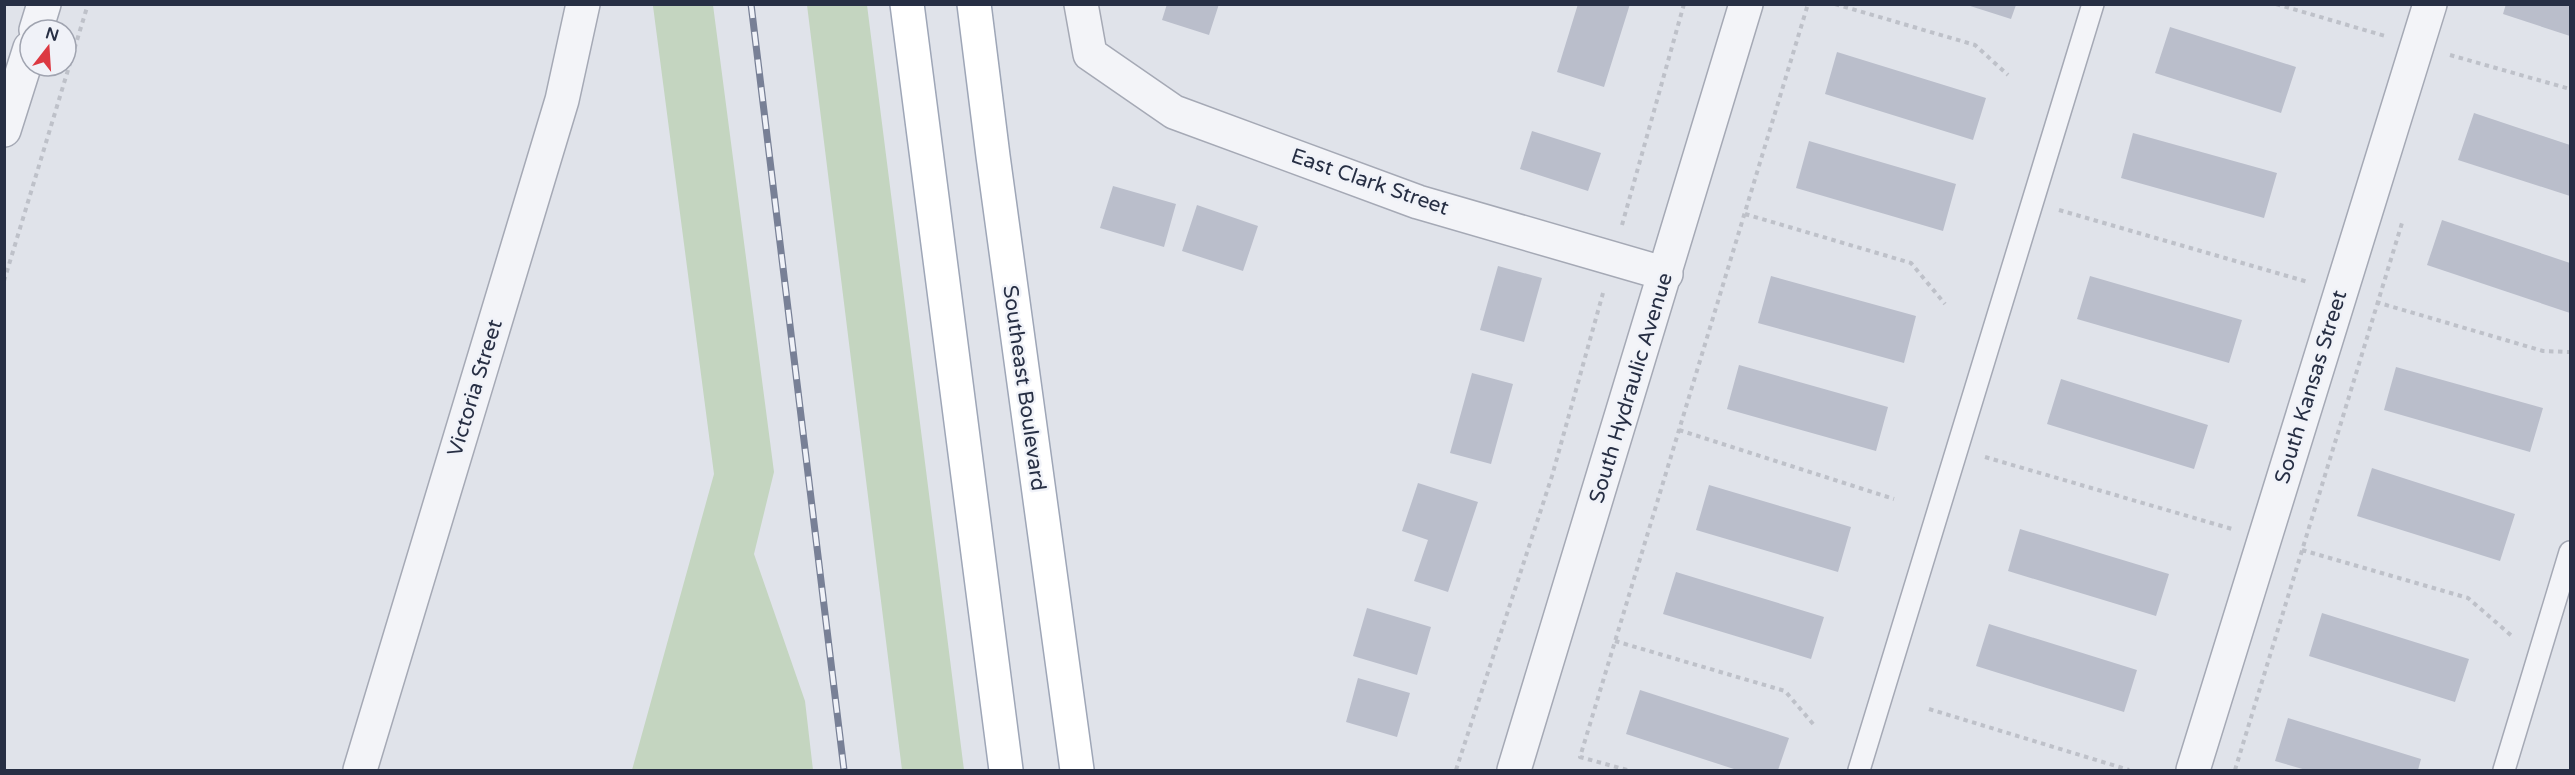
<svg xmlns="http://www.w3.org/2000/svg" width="2575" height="775" font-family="'Varela Round',sans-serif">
  <rect width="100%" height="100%" fill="#e0e3ea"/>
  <path fill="#c4d5c0" d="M647,5H713L774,472L754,554L805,701L813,770H632L714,474L653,6Z
    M807,5H867L964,770H902Z"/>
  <path fill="#babecb" d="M1167,4H1219L1209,35L1162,20Z
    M1578,4H1630L1604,87L1557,72Z
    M2506,4H2570V36L2503,14Z
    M1967,5H2016L2011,19Z
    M2170,27L2296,67L2281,113L2155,73Z
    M1837,52L1986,98L1973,140L1825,94Z
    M2474,113L2570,145V196L2458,160Z
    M1532,131L1601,153L1588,191L1520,169Z
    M2133,133L2277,173L2264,218L2121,178Z
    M1809,141L1956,184L1943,231L1796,188Z
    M1113,186L1176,204L1164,247L1100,228Z
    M1197,205L1258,226L1243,271L1182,251Z
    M2442,220L2570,263V313L2427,265Z
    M1498,266L1542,278L1524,342L1480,330Z
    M1771,276L1916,316L1904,363L1758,323Z
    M2090,276L2242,320L2229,363L2077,319Z
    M1739,365L1888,407L1876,451L1727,409Z
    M2396,367L2543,408L2530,452L2384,410Z
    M1472,373L1513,384L1491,464L1450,453Z
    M2061,379L2208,425L2194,469L2047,424Z
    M2372,468L2515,514L2500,561L2357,516Z
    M1418,483L1478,502L1448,592L1414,581L1428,540L1402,531Z
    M1709,485L1851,527L1838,572L1696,530Z
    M2020,529L2169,574L2156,616L2008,571Z
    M1676,572L1824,617L1811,659L1663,614Z
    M1367,608L1431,627L1417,675L1353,656Z
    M2322,613L2469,659L2455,702L2309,656Z
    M1989,624L2137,670L2124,712L1976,666Z
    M1358,678L1410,693L1397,737L1346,722Z
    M1640,690L1789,738L1778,770H1737L1626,734Z
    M2288,718L2421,759L2418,770H2306L2275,761Z"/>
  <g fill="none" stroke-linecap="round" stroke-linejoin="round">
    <defs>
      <path id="service" d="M1859,770L2093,4
        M2504,770L2570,552"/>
      <path id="minor" d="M1081,4L1090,54L1174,112L1418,202L1666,274
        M36,30L44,4
        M4,130L30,48
        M360,770L562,100L583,4
        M2193,770L2430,4"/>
      <path id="tertiary" d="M1514,770L1746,4"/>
      <path id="primary" d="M907,4L1006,770
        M974,4L993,156L1077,770"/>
    </defs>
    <use href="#service" stroke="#a5a9b5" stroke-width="24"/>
    <use href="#minor" stroke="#a5a9b5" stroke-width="36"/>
    <use href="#tertiary" stroke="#a5a9b5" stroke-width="36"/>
    <use href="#primary" stroke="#9ea6b7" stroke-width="36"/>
    <path stroke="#bec1c9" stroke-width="4" stroke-dasharray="4.5 4.5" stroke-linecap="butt" d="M1835,4L1975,45L2008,75
      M2276,4L2385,36
      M2450,55L2570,89
      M2059,210L2308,282
      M1745,214L1911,263L1945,304
      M1622,225L1684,4
      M4,281L88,4
      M2376,302L2543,351L2570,352
      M1679,430L1894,499
      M1985,457L2232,529
      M2302,550L2468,598L2513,637
      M1615,641L1785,691L1814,725
      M1929,709L2129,770
      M1456,770L1552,476L1603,293
      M1627,770L1580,757L1808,4
      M2235,770L2402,223"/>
    <use href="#service" stroke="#f3f4f8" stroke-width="21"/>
    <use href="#minor" stroke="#f3f4f8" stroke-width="33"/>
    <use href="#tertiary" stroke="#f3f4f8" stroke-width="33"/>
    <use href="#primary" stroke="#fff" stroke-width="33"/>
    <defs>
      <path id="rail" d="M751,4L844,770"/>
    </defs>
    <use href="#rail" stroke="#788096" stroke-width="7"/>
    <use href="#rail" stroke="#f0f2f8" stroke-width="4.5" stroke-dasharray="14" stroke-linecap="butt"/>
  </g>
  <g text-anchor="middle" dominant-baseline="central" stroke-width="5" stroke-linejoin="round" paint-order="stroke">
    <g font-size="21" fill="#272f44" stroke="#f0f2f8">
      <text transform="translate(1370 182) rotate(19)">East Clark Street</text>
      <text transform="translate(2311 387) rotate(-73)">South Kansas Street</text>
      <text transform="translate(475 388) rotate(-73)">Victoria Street</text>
      <text transform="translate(1024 388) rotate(82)">Southeast Boulevard</text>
      <text transform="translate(1631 388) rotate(-73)">South Hydraulic Avenue</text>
    </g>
  </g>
  <rect width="2575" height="775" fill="none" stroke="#272f44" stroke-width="12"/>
  <g transform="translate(48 48) rotate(17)"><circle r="28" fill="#f0f2f8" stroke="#a0a4b0" stroke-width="1.5"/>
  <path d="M0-4.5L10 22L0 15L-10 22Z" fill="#dc3942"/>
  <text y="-9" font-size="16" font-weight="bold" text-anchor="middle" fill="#272f44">N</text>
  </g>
</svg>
